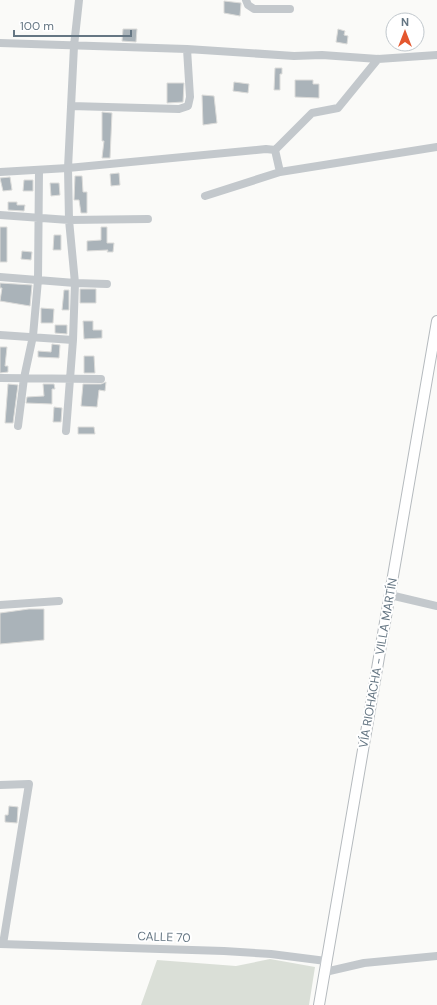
<svg xmlns="http://www.w3.org/2000/svg" width="437" height="1005" font-family="'DM Sans',sans-serif">
  <rect width="100%" height="100%" fill="#fafaf8"/>
  <path fill="#dadfd7" d="M270,959L315,967L309,1005H141L157,960L236,966Z"/>
  <path fill="#aab3b9" stroke="#dcdcda" d="M224,1L241,3L240,16L224,13Z
    M123,29H137L136,42L122,41Z
    M338,29L345,31L344,35L348,36L347,44L336,42Z
    M275,68H282V74H280V90H274Z
    M295,80H313V84H319V98L295,97Z
    M234,82L249,84L248,93L233,91Z
    M167,83H184L183,102L167,103Z
    M202,95L214,96L217,123L203,125Z
    M102,112L112,113L110,158H102L104,141H102Z
    M119,173L120,185L111,186L110,174Z
    M75,176H82L83,192H87V213H81L79,200H74Z
    M10,177L12,190L3,191L0,178Z
    M24,180H33V191H23Z
    M50,183H59L60,195L51,196Z
    M8,202H17V205H25L24,211L8,210Z
    M0,227H7V262H0Z
    M101,227H107V243H114L113,252H107L108,250L87,251V241L101,240Z
    M54,235H61V250H53Z
    M22,251L32,252L31,260L21,259Z
    M0,283L32,285L30,306L0,301L2,288H0Z
    M80,289H96V303H80Z
    M64,290H69V310H62Z
    M41,308L54,309L53,323H41Z
    M83,321H93V330H102V338L84,339Z
    M55,325H67V334L55,333Z
    M52,344L60,345L59,358L38,357V351L51,352Z
    M0,347H7L5,366H8V372L0,373Z
    M84,356H94L95,373H84Z
    M106,382L105,391L99,390L97,407L81,406L83,384H101Z
    M8,384L18,385L13,423H5Z
    M43,384H54L55,389H52V404L26,403L27,397L44,396Z
    M54,407L62,408L61,422H53Z
    M78,427H94L95,434H78Z
    M29,609H44V640L0,644V613Z
    M9,806L18,807L17,823L5,822V815H8Z"/>
  <g fill="none" stroke-linecap="round" stroke-linejoin="round">
    <defs>
      <path id="major" d="M319,1005L437,321"/>
    </defs>
    <use href="#major" stroke="#b5babe" stroke-width="12"/>
    <path stroke="#c3c8cc" stroke-width="8" d="M246,0L248,5L254,9H290
      M0,43L187,49L294,56L322,55L378,59L437,55
      M71,106L179,109L188,106L190,97L187,49
      M275,150L312,113L338,108L378,59
      M275,150L280,172
      M0,172L68,168L266,149L275,150
      M205,196L280,172L437,147
      M0,215L69,220L148,219
      M0,277L75,283L107,284
      M0,335L73,340
      M0,378L101,379
      M18,426L24,378L33,336L38,280L39,170
      M66,431L73,340L75,283L69,220L68,168L74,46L79,0
      M390,595L437,606
      M0,605L59,601
      M0,785L29,784L3,944
      M0,944L224,951L271,954L326,961
      M325,972L364,963L437,956"/>
    <use href="#major" stroke="#fff" stroke-width="10"/>
  </g>
  <g text-anchor="middle" dominant-baseline="central" stroke-width="4" stroke-linejoin="round" paint-order="stroke">
    <g font-size="12" fill="#657683" stroke="#fff">
      <text transform="translate(378 663) rotate(-80)">VÍA RIOHACHA - VILLA MARTÍN</text>
      <text transform="translate(164 937) rotate(2)">CALLE 70</text>
    </g>
  </g>
  <g transform="translate(405 32)"><circle r="19" fill="#ffffff" stroke="#c1c8cd"/>
  <path d="M0-3L7 15L0 10L-7 15Z" fill="#e4572e"/>
  <text y="-6" font-size="11" font-weight="bold" text-anchor="middle" fill="#657683">N</text>
  </g>
  <path d="M14 30v6h117v-6" fill="none" stroke="#657683" stroke-width="2"/>
  <text x="20" y="30" font-size="12" fill="#657683" stroke="#ffffff" stroke-width="3" paint-order="stroke">100 m</text>
</svg>
